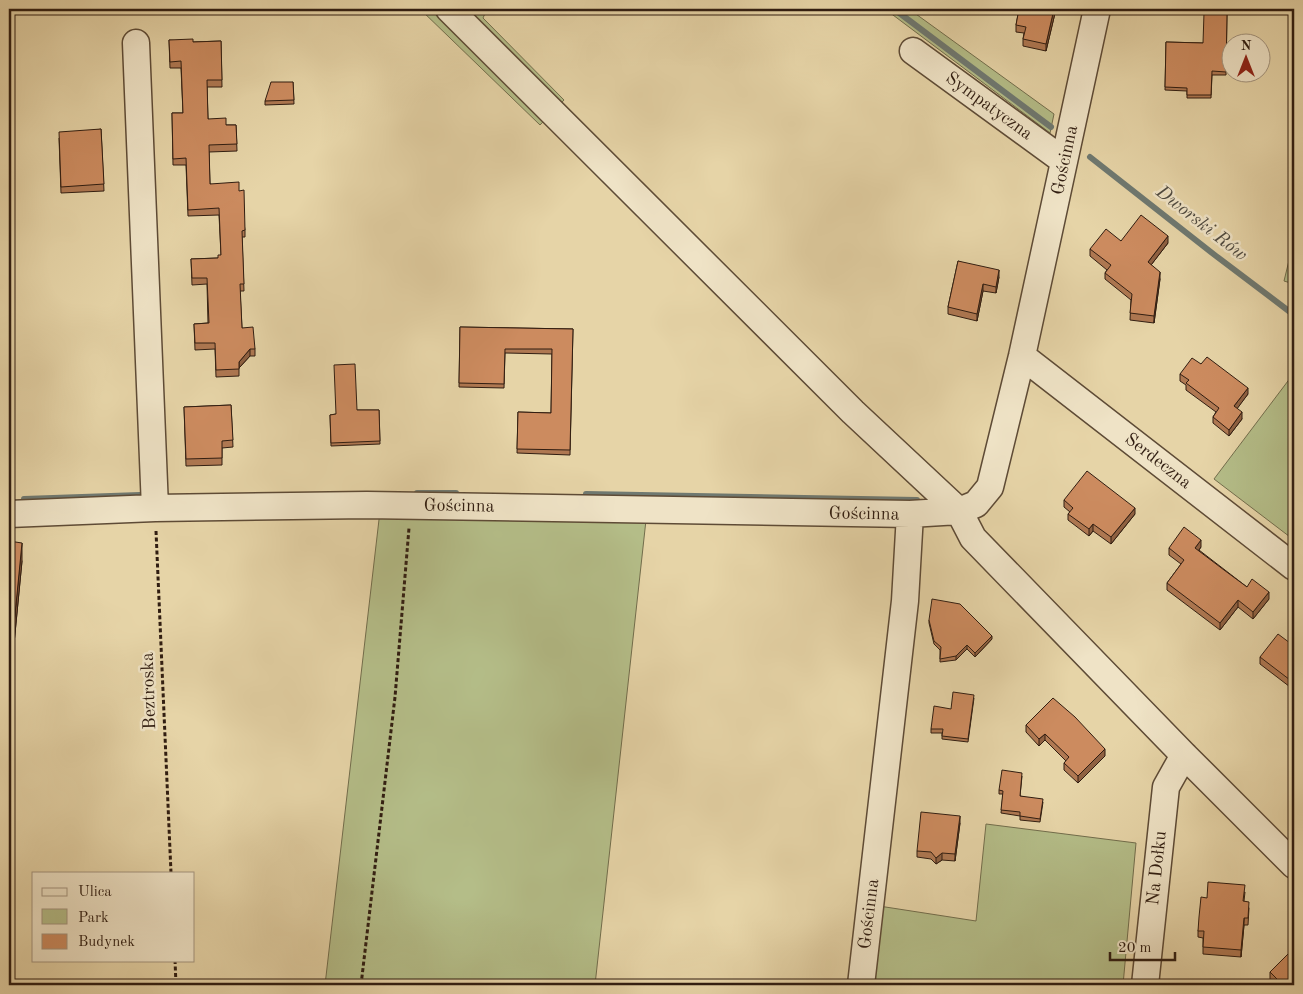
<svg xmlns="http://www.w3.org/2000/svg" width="1303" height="994" font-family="'Old Standard TT',serif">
  <rect width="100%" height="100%" fill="#e6d4a7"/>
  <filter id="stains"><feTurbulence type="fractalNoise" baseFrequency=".004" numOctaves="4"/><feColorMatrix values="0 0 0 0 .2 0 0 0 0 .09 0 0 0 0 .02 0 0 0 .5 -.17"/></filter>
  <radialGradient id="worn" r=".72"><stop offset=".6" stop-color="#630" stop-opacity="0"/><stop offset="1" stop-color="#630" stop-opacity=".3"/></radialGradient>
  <path fill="#b4bd88" stroke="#726d4c" d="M420,9H487L483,18L564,100L540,125Z
    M885,9H909L1054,114L1050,133Z
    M1294,240V284L1284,281Z
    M1294,373V540L1214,479Z
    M380,511L646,520L595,985H325Z
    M986,824L1136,843L1123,985H870L879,906L976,921Z"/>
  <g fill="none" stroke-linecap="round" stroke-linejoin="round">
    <path stroke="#6f7971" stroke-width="6" d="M894,9L1051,127
      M1090,157L1216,256L1294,315
      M417,493H456
      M586,494L917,500
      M24,499L140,495"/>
    <defs>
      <path id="minor" d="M449,9L853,412L959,511L973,538L1184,755L1294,865
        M136,43L155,508
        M913,51L1064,161
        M1022,356L1294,567
        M9,514L155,508L367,505L910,514L959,511L976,504L990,487L1022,356L1097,9
        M861,985L905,601L910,514
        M1145,985L1166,787L1184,755"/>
    </defs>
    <use href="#minor" stroke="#5e4b36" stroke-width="29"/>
    <path stroke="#301d11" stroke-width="3" stroke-dasharray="4 2.5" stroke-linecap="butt" d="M156,531L171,873
      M175,960L176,985
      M361,985L395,697L409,528"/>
    <use href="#minor" stroke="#efe3c6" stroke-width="26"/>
  </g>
  <path fill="#af7852" stroke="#301d11" d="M1019,9H1056L1046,51L1023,46V39L1024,33L1016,32V25Z
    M1227,14L1226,75H1212L1211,98H1187V91L1165,90L1166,42L1203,43Z
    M169,40L193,42L221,41L222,87H207L208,119L226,125H236L237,151L209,152L210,184L239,191L245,230V237H242L244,291H240L242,328L255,349V356H250L239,368V376L216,377L215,349L195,350L194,324L208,323L207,284L192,285L191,259L218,258L221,255L219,215L188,216L186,165H173L172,113H183L181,68H170Z
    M293,82L294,104L265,105V101Z
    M101,129L104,191L61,193L59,138Z
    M1121,241L1168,243L1151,265L1160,279L1154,323L1130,320L1131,300L1105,279V273L1107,270L1090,256V249Z
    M958,261L999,277L996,293L983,291L977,321L948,314V307Z
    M460,327L573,329L570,455L517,453L518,412L551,413L552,354L505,353L504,388L459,387Z
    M1201,364L1248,394L1237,408L1242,419L1229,436L1213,423V417L1216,412L1186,390V385L1180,381V374Z
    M231,405L233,447L222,448V465L186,466L184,407Z
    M357,410H379L380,444L331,446L330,415L336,414Z
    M1064,500L1135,514L1111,544L1093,531L1089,536L1068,520V514L1070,512L1064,507Z
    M9,541L22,561L10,685H9Z
    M1201,547L1199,550L1247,587L1269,599L1253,619L1238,607L1220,630L1167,590V583L1181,564L1169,555V548Z
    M929,620L992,639L975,657L967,649L956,660L940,662V650L934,644L929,623Z
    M1294,646V690L1260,664V657Z
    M974,698L968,742L942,739V733H931V729L951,709Z
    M1026,725L1105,756L1078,783L1064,770V763L1066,761L1045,740L1039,746L1026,732Z
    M1022,776L1020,796L1043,802L1040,822L1020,820V816L1001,813L1003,794H999V790Z
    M960,823L955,861L942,860L936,864L931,859L917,857V851Z
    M1245,892L1244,901L1249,908L1248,925H1244L1241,957L1203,954V938L1198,937V931L1207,898Z
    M1270,972L1294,985H1276L1270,979Z"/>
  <path fill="#8f6142" stroke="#301d11" d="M1054,9H1056L1046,51V44Z
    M1168,236V243L1148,269V262Z
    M999,270V277L996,293V287Z
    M1160,272V279L1154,323V316Z
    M983,284V291L977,321V314Z
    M250,349V356L239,368V362Z
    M1248,388V394L1234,413V406Z
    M1242,412V419L1229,436V430Z
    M1135,508V514L1111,544V537Z
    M1093,524V531L1089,536V529Z
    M1201,540V547L1195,555V548Z
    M22,543V561L10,685V666Z
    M1269,592V599L1253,619V612Z
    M1238,600V607L1220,630V623Z
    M992,636V639L975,657V653Z
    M967,645V649L956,660V656Z
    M1045,734V740L1039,746V739Z
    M1105,749V756L1078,783V776Z
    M960,816V823L955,861V854Z
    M942,853V860L936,864V858Z
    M1244,918V925L1241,957V950Z"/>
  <path fill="#cc8b5f" stroke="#301d11" d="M1019,9H1054L1046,44L1023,39L1026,27L1016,25Z
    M1204,13L1227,14L1226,72L1212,71L1211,95H1187V88L1165,87L1166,42L1203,43Z
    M193,39V42L221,41L222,80H207L208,119L226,118V125H236L237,144L209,145L210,184L239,182V191L244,190L245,230L242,231L244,284H240L242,328L253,327L255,349H250L239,362V369L216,370L215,343H195L194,324L209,323L207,278H192L191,259L218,258V255H221L219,208L188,210L186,158L173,159L172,113H183L181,61L170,62L169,40Z
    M271,82H293L294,100L265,101Z
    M101,129L104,184L61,187L59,132Z
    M1141,215L1168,236L1148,262L1160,272L1154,316L1130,313L1132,294L1105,273L1111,265L1090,249L1106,229L1121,241Z
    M958,261L999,270L996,287L983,284L977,314L948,307Z
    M460,327L573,329L570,450L517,449L518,412L551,413L552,349H505L504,384L459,383Z
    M1207,357L1248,388L1234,406L1242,412L1229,430L1213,417L1219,408L1186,383L1189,380L1180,374L1192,358L1201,364Z
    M355,364L357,410H379L380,441L331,443L330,415L336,414L334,365Z
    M231,405L233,440L222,441V458L186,459L184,407Z
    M1087,471L1135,508L1111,537L1093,524L1089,529L1068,514L1073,508L1064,500Z
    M1184,527L1201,540L1195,548L1224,570L1247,587L1252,579L1269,592L1253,612L1238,600L1220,623L1167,583L1184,560L1169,548Z
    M9,541L22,543L10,666H9Z
    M932,599L960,604L992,636L975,653L967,645L956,656L940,659L941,647L934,641L929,620Z
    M1278,634L1294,646V683L1260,657Z
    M953,692L974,695L968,739L942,736L943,729H931L934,706L951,709Z
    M1053,698L1075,717L1105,749L1078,776L1064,763L1069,757L1045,734L1039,739L1026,725Z
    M1002,770L1022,773L1020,796L1043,799L1040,819L1020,816V812L1001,810L1003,791L999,790Z
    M921,812L960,816L955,854L942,853L936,858L931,852L917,851Z
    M1208,882L1245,885L1243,901L1249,902L1248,918H1244L1241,950L1203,947L1204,931H1198L1199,917L1201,897L1207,898Z
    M1294,948V985H1283L1270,972Z"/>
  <g text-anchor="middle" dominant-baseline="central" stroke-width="5" stroke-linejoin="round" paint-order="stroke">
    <g font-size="18" fill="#301d11" stroke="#efe3c6">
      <text transform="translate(989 106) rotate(36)">Sympatyczna</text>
      <text transform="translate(1065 160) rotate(-78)">Gościnna</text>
      <text transform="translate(1158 461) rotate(38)">Serdeczna</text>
      <text transform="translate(459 506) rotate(1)">Gościnna</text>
      <text transform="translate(864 514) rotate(1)">Gościnna</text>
      <text transform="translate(149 691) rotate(-92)">Beztroska</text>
      <text transform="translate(1157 868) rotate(-84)">Na Dołku</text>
      <text transform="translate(869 914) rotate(-83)">Gościnna</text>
    </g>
    <g font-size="19" font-style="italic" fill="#504b41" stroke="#efe3c6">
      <text transform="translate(1201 224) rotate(38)">Dworski Rów</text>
    </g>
  </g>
  <rect width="1303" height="994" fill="none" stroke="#e6d4a7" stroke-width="30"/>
  <rect x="10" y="10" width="1283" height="974" fill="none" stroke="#301d11" stroke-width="2.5"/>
  <rect x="15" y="15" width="1273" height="964" fill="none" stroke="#301d11"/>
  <rect x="32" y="872" width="162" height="90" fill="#efe3c6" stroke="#a3947e"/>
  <rect x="42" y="888" width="25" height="8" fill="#efe3c6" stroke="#a3947e"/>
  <text x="78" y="896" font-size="15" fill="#301d11">Ulica</text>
  <rect x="42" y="909" width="25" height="15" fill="#b4bd88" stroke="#a3947e"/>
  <text x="78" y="922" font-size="15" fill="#301d11">Park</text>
  <rect x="42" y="934" width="25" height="15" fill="#cc8b5f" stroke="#a3947e"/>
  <text x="78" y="946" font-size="15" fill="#301d11">Budynek</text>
  <g transform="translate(1246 58)"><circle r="24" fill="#efe3c6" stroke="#a3947e"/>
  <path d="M0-4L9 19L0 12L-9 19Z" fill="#8f2418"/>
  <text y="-8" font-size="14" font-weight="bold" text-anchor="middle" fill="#301d11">N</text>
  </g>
  <path d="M1110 952v8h65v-8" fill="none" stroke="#301d11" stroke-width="2.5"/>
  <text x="1118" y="952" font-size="15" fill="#301d11" stroke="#efe3c6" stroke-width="4" paint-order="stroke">20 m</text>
  <rect width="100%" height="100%" filter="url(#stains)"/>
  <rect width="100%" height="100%" fill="url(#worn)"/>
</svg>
